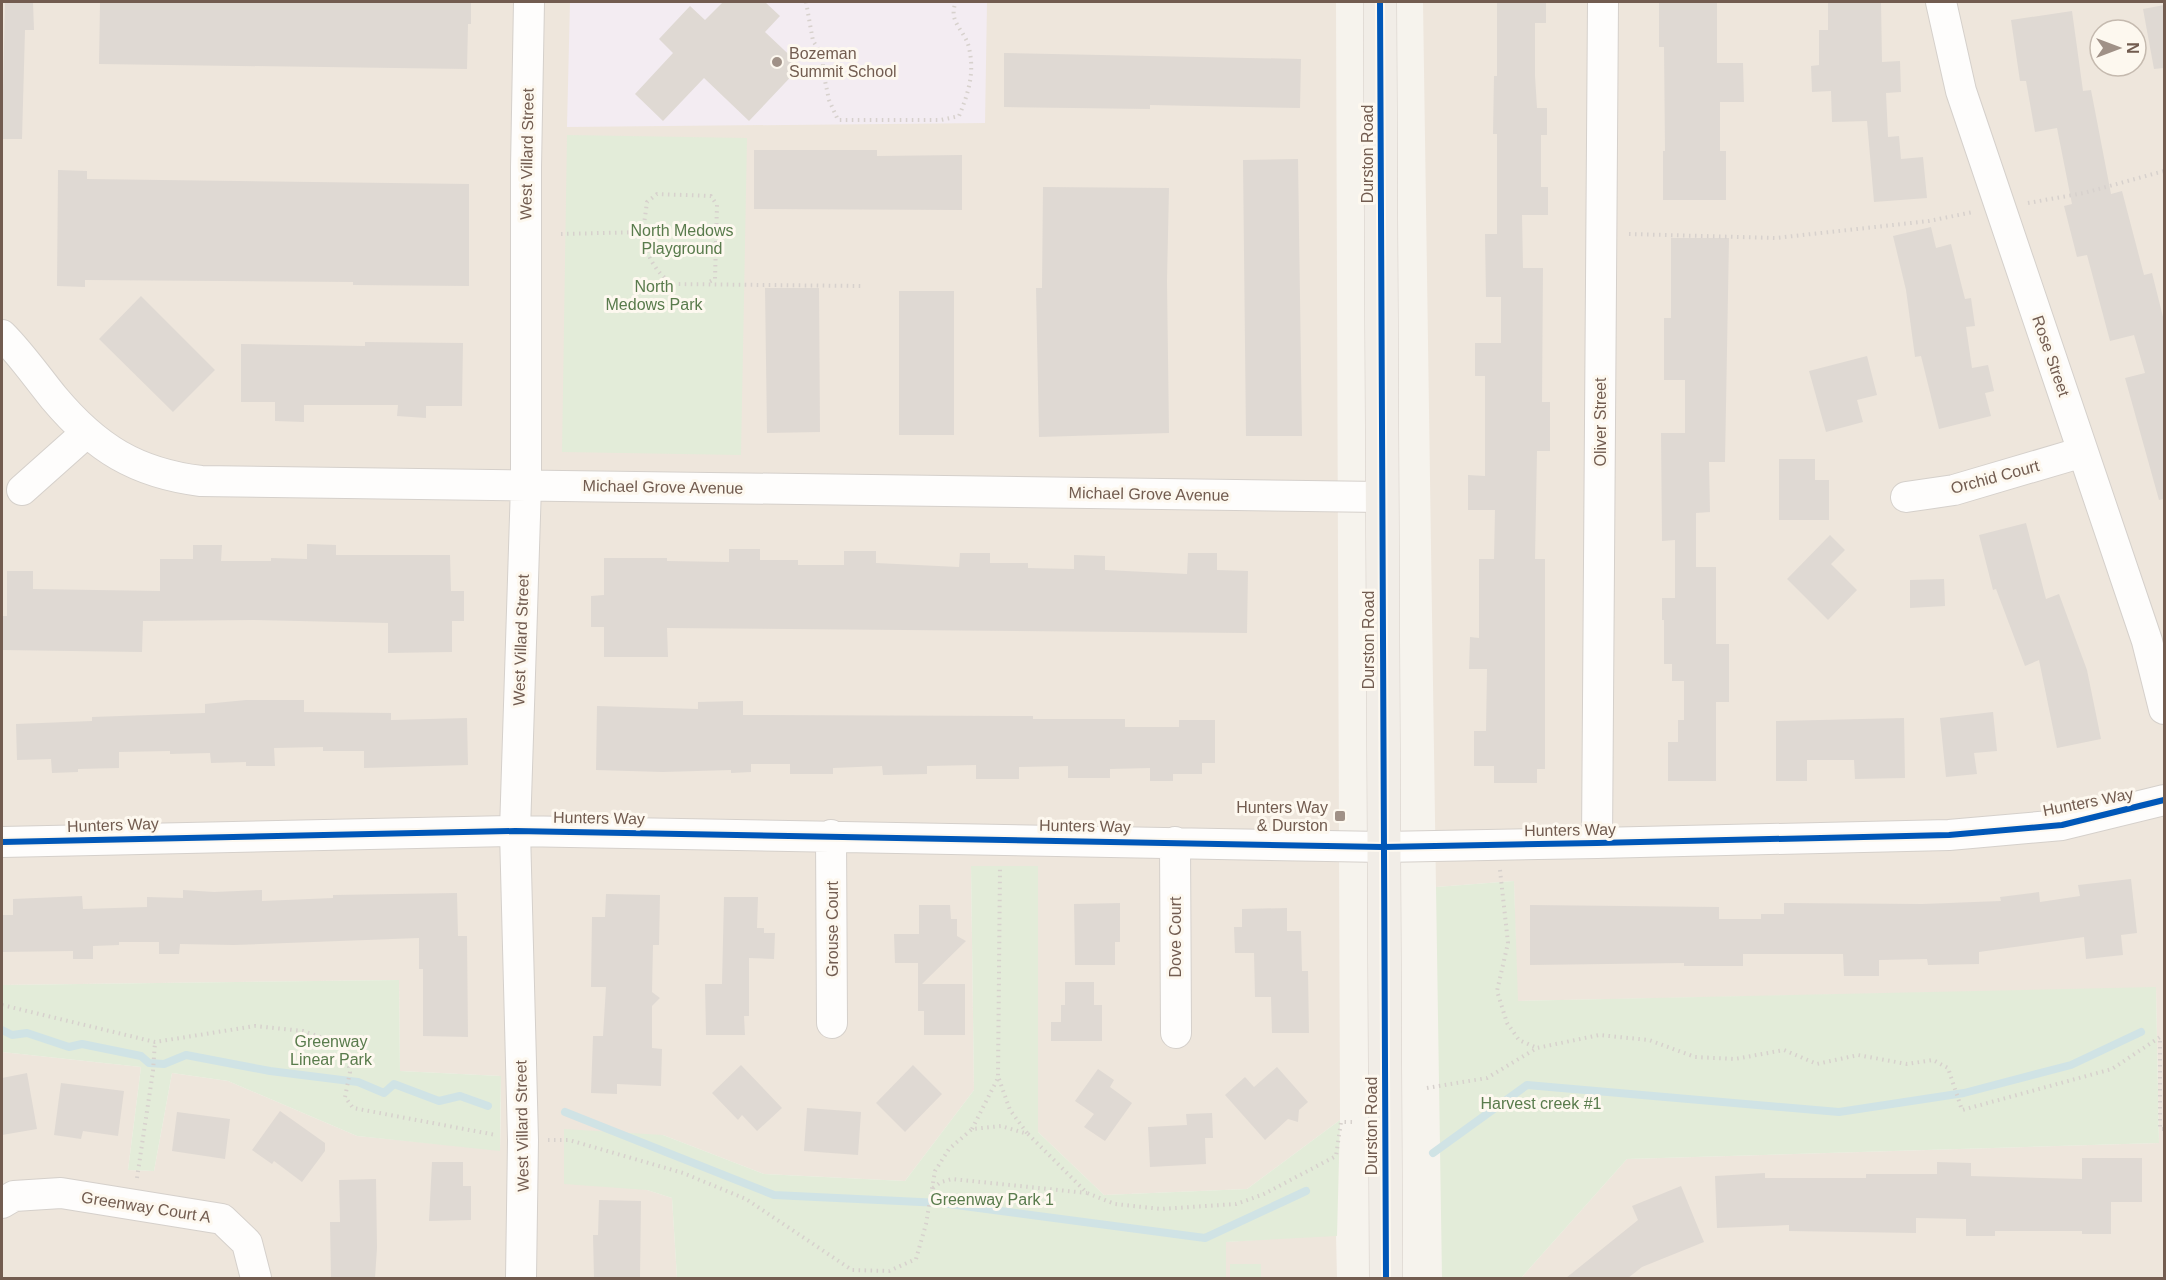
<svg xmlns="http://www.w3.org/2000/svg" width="2166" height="1280" font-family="Arial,sans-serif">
  <rect width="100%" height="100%" fill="#f6f3ed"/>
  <path fill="#eee6dc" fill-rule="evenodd" d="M2,2H1336L1340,1120L1247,1189L1104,1195L1038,1132V867L971,866L974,1090L905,1181L764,1174L663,1135L647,1190L672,1198L677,1278H2V1052L141,1067L128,1170L154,1171L172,1073L228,1081L357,1136L500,1150L501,1107V1076L400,1071L399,980L2,985Z
    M1423,2H2164V1278H1521L1627,1159L2159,1143L2156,988L1517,1001L1514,881L1436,887ZM2100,30H2136V66H2100Z
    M1336,1234L1337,1278H1226V1242Z"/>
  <path fill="#f3ecf2" d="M570,2H987L985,123L567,127Z"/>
  <path fill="#e3ecd9" d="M567,135L747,138L741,455L562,452Z
    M971,866H1038V1132L1104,1195L1247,1189L1340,1120L1337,1236L1226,1242V1278H677L672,1198L647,1190L564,1184V1129L663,1135L764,1174L905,1181L974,1090Z
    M1514,881L1518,1001L2156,987L2159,1143L1627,1159L1521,1278H1442L1436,887Z
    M399,980L400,1071L501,1076L500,1151L357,1136L228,1081L172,1073L154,1171L128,1170L141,1067L2,1052V985Z
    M1230,1264H1261V1278H1230Z"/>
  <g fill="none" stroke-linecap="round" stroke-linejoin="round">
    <path stroke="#d0e3e5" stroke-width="8" d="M2,1030L12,1035L27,1033L69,1047L82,1044L141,1056L149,1063L164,1064L186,1055L270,1071L358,1082L384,1093L394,1084L439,1101L460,1096L488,1106
      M565,1112L774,1195L941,1203L1205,1238L1306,1191
      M1433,1153L1527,1085L1839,1112L1964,1093L2071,1065L2141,1032"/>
  </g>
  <path fill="#dfd9d3" d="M5,2H33L34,30H25L22,139H2Z
    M100,2H471V24H468L467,69L99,64Z
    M723,2H765L780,16L765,32L801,66L749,121L704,78L663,121L635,94L673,53L659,39L690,6L705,20Z
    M1497,2H1546V23H1535V76L1537,108H1547V135H1541V187H1548V215H1522L1523,268H1543L1542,402H1550V451H1537L1535,559H1545V769H1537V783H1494V766H1474V731H1486L1487,669H1469L1470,637L1479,638V559H1494L1495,510H1468V475L1485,476V376H1475V343H1501V297H1486L1485,234H1497V134H1493L1494,76H1497Z
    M1659,2H1717V63H1743L1744,102H1720V151H1726V200H1663V151H1665L1664,47H1659Z
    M1828,2H1881L1882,62L1900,61L1901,92L1886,93L1888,137L1899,136L1901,159L1923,157L1927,198L1874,202L1867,121L1832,122L1831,91L1812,92L1811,66L1819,65V30H1828Z
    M2164,5V68L2154,69L2143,9Z
    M2072,11L2083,91L2091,90L2111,194L2122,191L2144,275L2152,273L2164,321V499L2159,500L2125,378L2145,373L2134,335L2110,341L2087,255L2077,257L2064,206L2072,204L2057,128L2035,132L2026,81H2020L2011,20Z
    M1004,53L1301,59L1300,108L1150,105V109L1004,107Z
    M754,150H877V156L962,155V210L754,209Z
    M1298,159L1302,436H1246L1243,160Z
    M58,170L87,171V179L469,184V286L353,285V282L85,280V287L57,286Z
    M1043,187L1169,188L1167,281L1169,433L1039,437L1036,288H1042Z
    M1931,227L1936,248L1951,244L1965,299L1971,298L1975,326L1966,327L1972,368L1988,365L1994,391L1985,393L1991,416L1939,429L1921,356L1915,357L1906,290L1893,236Z
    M1671,238H1729L1725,462H1709L1710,512L1696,513V567H1716V644H1729V702H1716V781H1668V742H1678V720H1684V681H1672V664H1664V620H1662V598H1675V540L1662,541L1661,433H1685V380H1664V318H1671Z
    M765,288H819L820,432L767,433Z
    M899,291H954V435H899Z
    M141,296L215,370L173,412L99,339Z
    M365,342L463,343L462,406H426V418L397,416L398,405H304V422L275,421V402H241V344L365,346Z
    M1867,356L1877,395L1857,400L1863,422L1826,432L1809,371Z
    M1779,459H1815V480H1829V520H1779Z
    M2026,523L2046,599L2059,594L2087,670L2101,739L2057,748L2039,660L2025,666L1996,589L1993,590L1979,535Z
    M1830,535L1845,550L1831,564L1857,590L1828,620L1787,579Z
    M307,544L336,545V555H450L451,591H464V621H452V652L388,653V623L254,620L143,621L142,652L2,650V616H7V571H33V589L160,591V559H193V545H222L221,561H271V558L307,559Z
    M729,549H760V560H798V565H844V551H876V563L959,567L960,553H990V563H1028V568L1074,569V555L1105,556V570L1187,574L1188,553H1217V570L1248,571L1247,633L667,628L668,657H604V627H591V596L604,595V558H667V561L729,562Z
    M1944,579L1945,606L1910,608V580Z
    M246,700H304V712L391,713V720L467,718L468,765L364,768V751H323V747L274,748L275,766H246V762L211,763L210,753L170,754V751L119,752V768L78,769V772L52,773L51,759L17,760L16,724L92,721V717L205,713V704Z
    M743,701V715L1033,716V719H1125V727H1179V720H1215V763H1202V774H1173V781H1150V768L1110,769V778H1068V766L1019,767V779H976V765L927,766V774L883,775L882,766L833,768V774H790V764H751V772L731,773V770L663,772L596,770L597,706L698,709V702Z
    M1993,712L1997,751L1974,753L1977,774L1946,777L1940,718Z
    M1904,718L1905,778L1855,779L1854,760H1807V781H1776V721Z
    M2131,879L2137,933L2121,935L2123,955L2086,959L2084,937L1979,952V964L1928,965L1927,959L1879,960V976H1844L1843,954H1743V966H1684V963L1530,965V905L1719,907V919H1761V914H1784V903L1922,904L2001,901L2000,897L2039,892L2040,902L2080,896L2078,885Z
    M183,890L214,892L262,890V901L333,898V895L457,893L458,936H467L468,1037L423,1036V969H419V938L234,945L180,944L179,954H159V942H119V945L93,946V959H73V951L2,952V915H13V899L82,896L83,909L147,907V897L183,898Z
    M606,894L660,895L659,945H653L652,992L660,998L652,1006V1048L662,1049L661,1086L617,1084V1094L591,1093L593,1036H603L606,987H591L592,917H605Z
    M724,897H758L757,928H764V933H775L774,959L749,958V1016H744L745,1035H706L705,984H722Z
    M1120,903V942H1115V965H1075L1074,904Z
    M919,905H950L951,919H957V936L966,941L922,984H965V1035H924V1011H918V963H895L894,934H919Z
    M1287,908V931H1301L1302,971H1308L1309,1033H1272L1271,997H1255L1254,953H1235L1234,927H1242V909Z
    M1065,982H1094V1005H1102V1041H1051V1022H1061V1005H1065Z
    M741,1065L782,1108L757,1131L742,1115L738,1120L712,1093Z
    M913,1065L942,1094L905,1132L876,1103Z
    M1277,1067L1308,1102L1299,1110L1298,1122L1288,1119L1265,1140L1225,1095L1245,1077L1254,1087Z
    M1098,1069L1114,1080L1110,1087L1132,1103L1105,1141L1084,1127L1094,1114L1075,1101Z
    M27,1073L37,1129L2,1135V1078Z
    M61,1083L124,1091L118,1136L83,1131L81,1139L54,1135Z
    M807,1108L861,1112L858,1155L804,1151Z
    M280,1111L325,1143V1151L302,1182L274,1161L272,1164L252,1150Z
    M177,1112L230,1119L225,1159L172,1151Z
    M1212,1113L1213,1138H1205L1206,1164L1150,1167L1148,1127L1187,1125L1186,1114Z
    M2082,1158H2142V1202H2111V1234H2082V1231H1995V1236H1966V1219L1916,1218V1233L1789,1231V1225L1717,1228L1715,1176L1765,1173V1178H1866V1174H1937V1162L1971,1163V1176L2082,1179Z
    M432,1162H463V1186H471V1220L429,1221Z
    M376,1179L377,1248L375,1278H331L330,1222H340L339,1180Z
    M1681,1186L1704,1242L1642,1267L1628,1278H1566L1638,1220L1632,1206Z
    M599,1200L641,1201L640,1278H594L593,1235H598Z"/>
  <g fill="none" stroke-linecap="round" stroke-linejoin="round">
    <defs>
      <path id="minor" d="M1941,2L1961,91L2147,641L2164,709
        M2,335C21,354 37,377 54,398C96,448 136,473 201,481L1381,497
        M22,490L86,433
        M1906,497L1954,490L2083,452
        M831,835L832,1023
        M2,842L515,831L1383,847L1597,843L1949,835L2062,825L2164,800
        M1175,842L1176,1033
        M1597,843L1603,2
        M2,1203L14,1196L61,1193L222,1219L247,1243L256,1278
        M521,1278L523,1140L515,831L526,485V167L529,2"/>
      <path id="major" d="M1380,2L1386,1278"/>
    </defs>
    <use href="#minor" stroke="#d5d0cb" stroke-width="32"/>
    <use href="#major" stroke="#d5cec8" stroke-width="34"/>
    <path stroke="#d7d1cd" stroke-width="4" stroke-dasharray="1.5 4.5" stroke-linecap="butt" d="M806,2L813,41L823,56V71L829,100L838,120H941L959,116C968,94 975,73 969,48C966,31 947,22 956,2
      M2028,203L2084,193L2164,171
      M643,232L647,202L657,194L711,196L717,205L715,279L707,283
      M561,234L643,232C644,252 656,274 673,284L861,286
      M1629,234L1776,238L1929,221L1973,212
      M1500,870L1508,943L1497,991L1507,1023L1519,1040L1537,1048
      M2,1005L155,1042L255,1026L303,1031L345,1046L350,1072L345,1097L353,1108L496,1135
      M999,1079L1010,1110L1027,1133
      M1427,1088L1487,1078L1537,1048L1599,1035L1649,1040L1695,1057L1735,1059L1784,1050L1817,1064L1858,1055L1907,1064L1933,1060L1948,1068L1962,1110L2112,1069L2160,1037V1129H2164
      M972,1129L998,1078L1000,866
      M548,1140H569L683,1173L746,1199L852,1270L889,1271L916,1259L926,1224L935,1171L949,1149L972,1129L1001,1126L1028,1134L1087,1193L1115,1204L1161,1209L1236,1204L1264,1194L1336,1156L1341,1122H1356
      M137,1178L153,1071L155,1042
      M933,1188L941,1182L952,1179L1087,1193"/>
    <use href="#minor" stroke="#fefdfc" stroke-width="30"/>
    <use href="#major" stroke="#f1ede7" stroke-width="33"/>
    <defs>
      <path id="cycleway" d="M1380,2L1386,1278
        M2,842L515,831L1383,847L1597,843L1949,835L2062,825L2164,800"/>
    </defs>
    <use href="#cycleway" stroke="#fdf8ef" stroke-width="10"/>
    <use href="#cycleway" stroke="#0057b8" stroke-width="6"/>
  </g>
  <g fill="#a09187" stroke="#fdf8ef" stroke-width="2">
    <circle cx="777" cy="62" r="6"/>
    <rect x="1334" y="810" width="12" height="12" rx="3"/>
  </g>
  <g text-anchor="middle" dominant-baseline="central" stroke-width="6" stroke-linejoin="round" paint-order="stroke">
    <g font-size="16" fill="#725c50" stroke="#fdf8ef" text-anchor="start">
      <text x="789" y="53">Bozeman<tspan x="789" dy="18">Summit School</tspan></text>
      <text x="1328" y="807" text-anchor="end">Hunters Way<tspan x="1328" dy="18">&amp; Durston</tspan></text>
    </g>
    <g font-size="16" fill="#725c50" stroke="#fdf8ef">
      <text transform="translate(527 154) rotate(-89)">West Villard Street</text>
      <text transform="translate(1367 154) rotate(-90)">Durston Road</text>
      <text transform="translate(2051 356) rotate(71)">Rose Street</text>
      <text transform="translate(1600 422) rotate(-90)">Oliver Street</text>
      <text transform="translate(1995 477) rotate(-15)">Orchid Court</text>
      <text transform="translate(663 487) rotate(1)">Michael Grove Avenue</text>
      <text transform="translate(1149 494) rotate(1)">Michael Grove Avenue</text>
      <text transform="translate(521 640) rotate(-88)">West Villard Street</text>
      <text transform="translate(1368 640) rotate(-90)">Durston Road</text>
      <text transform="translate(2088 802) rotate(-11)">Hunters Way</text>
      <text transform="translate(599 818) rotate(1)">Hunters Way</text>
      <text transform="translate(113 825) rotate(-2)">Hunters Way</text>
      <text transform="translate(1085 826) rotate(1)">Hunters Way</text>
      <text transform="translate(1570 830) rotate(-1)">Hunters Way</text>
      <text transform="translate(832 929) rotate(-90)">Grouse Court</text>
      <text transform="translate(1175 937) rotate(-90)">Dove Court</text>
      <text transform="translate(522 1126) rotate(-91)">West Villard Street</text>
      <text transform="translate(1371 1126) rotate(-90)">Durston Road</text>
      <text transform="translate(146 1207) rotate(9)">Greenway Court A</text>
    </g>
    <g font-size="16" fill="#597b4c" stroke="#fdf8ef">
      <text x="682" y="230">North Medows<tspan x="682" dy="18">Playground</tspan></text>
      <text x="654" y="286">North<tspan x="654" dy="18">Medows Park</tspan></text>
      <text x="331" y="1041">Greenway<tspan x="331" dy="18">Linear Park</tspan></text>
      <text x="1541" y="1103">Harvest creek #1</text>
      <text x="992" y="1199">Greenway Park 1</text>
    </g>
  </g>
  <rect width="2166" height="1280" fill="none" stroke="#725c50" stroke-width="6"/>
  <g transform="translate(2118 48) rotate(90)"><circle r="28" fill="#fdf8ef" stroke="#c5baaf" stroke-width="1.5"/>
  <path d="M0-4.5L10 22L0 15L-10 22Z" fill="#a09187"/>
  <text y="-9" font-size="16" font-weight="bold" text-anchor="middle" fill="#725c50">N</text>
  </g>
</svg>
